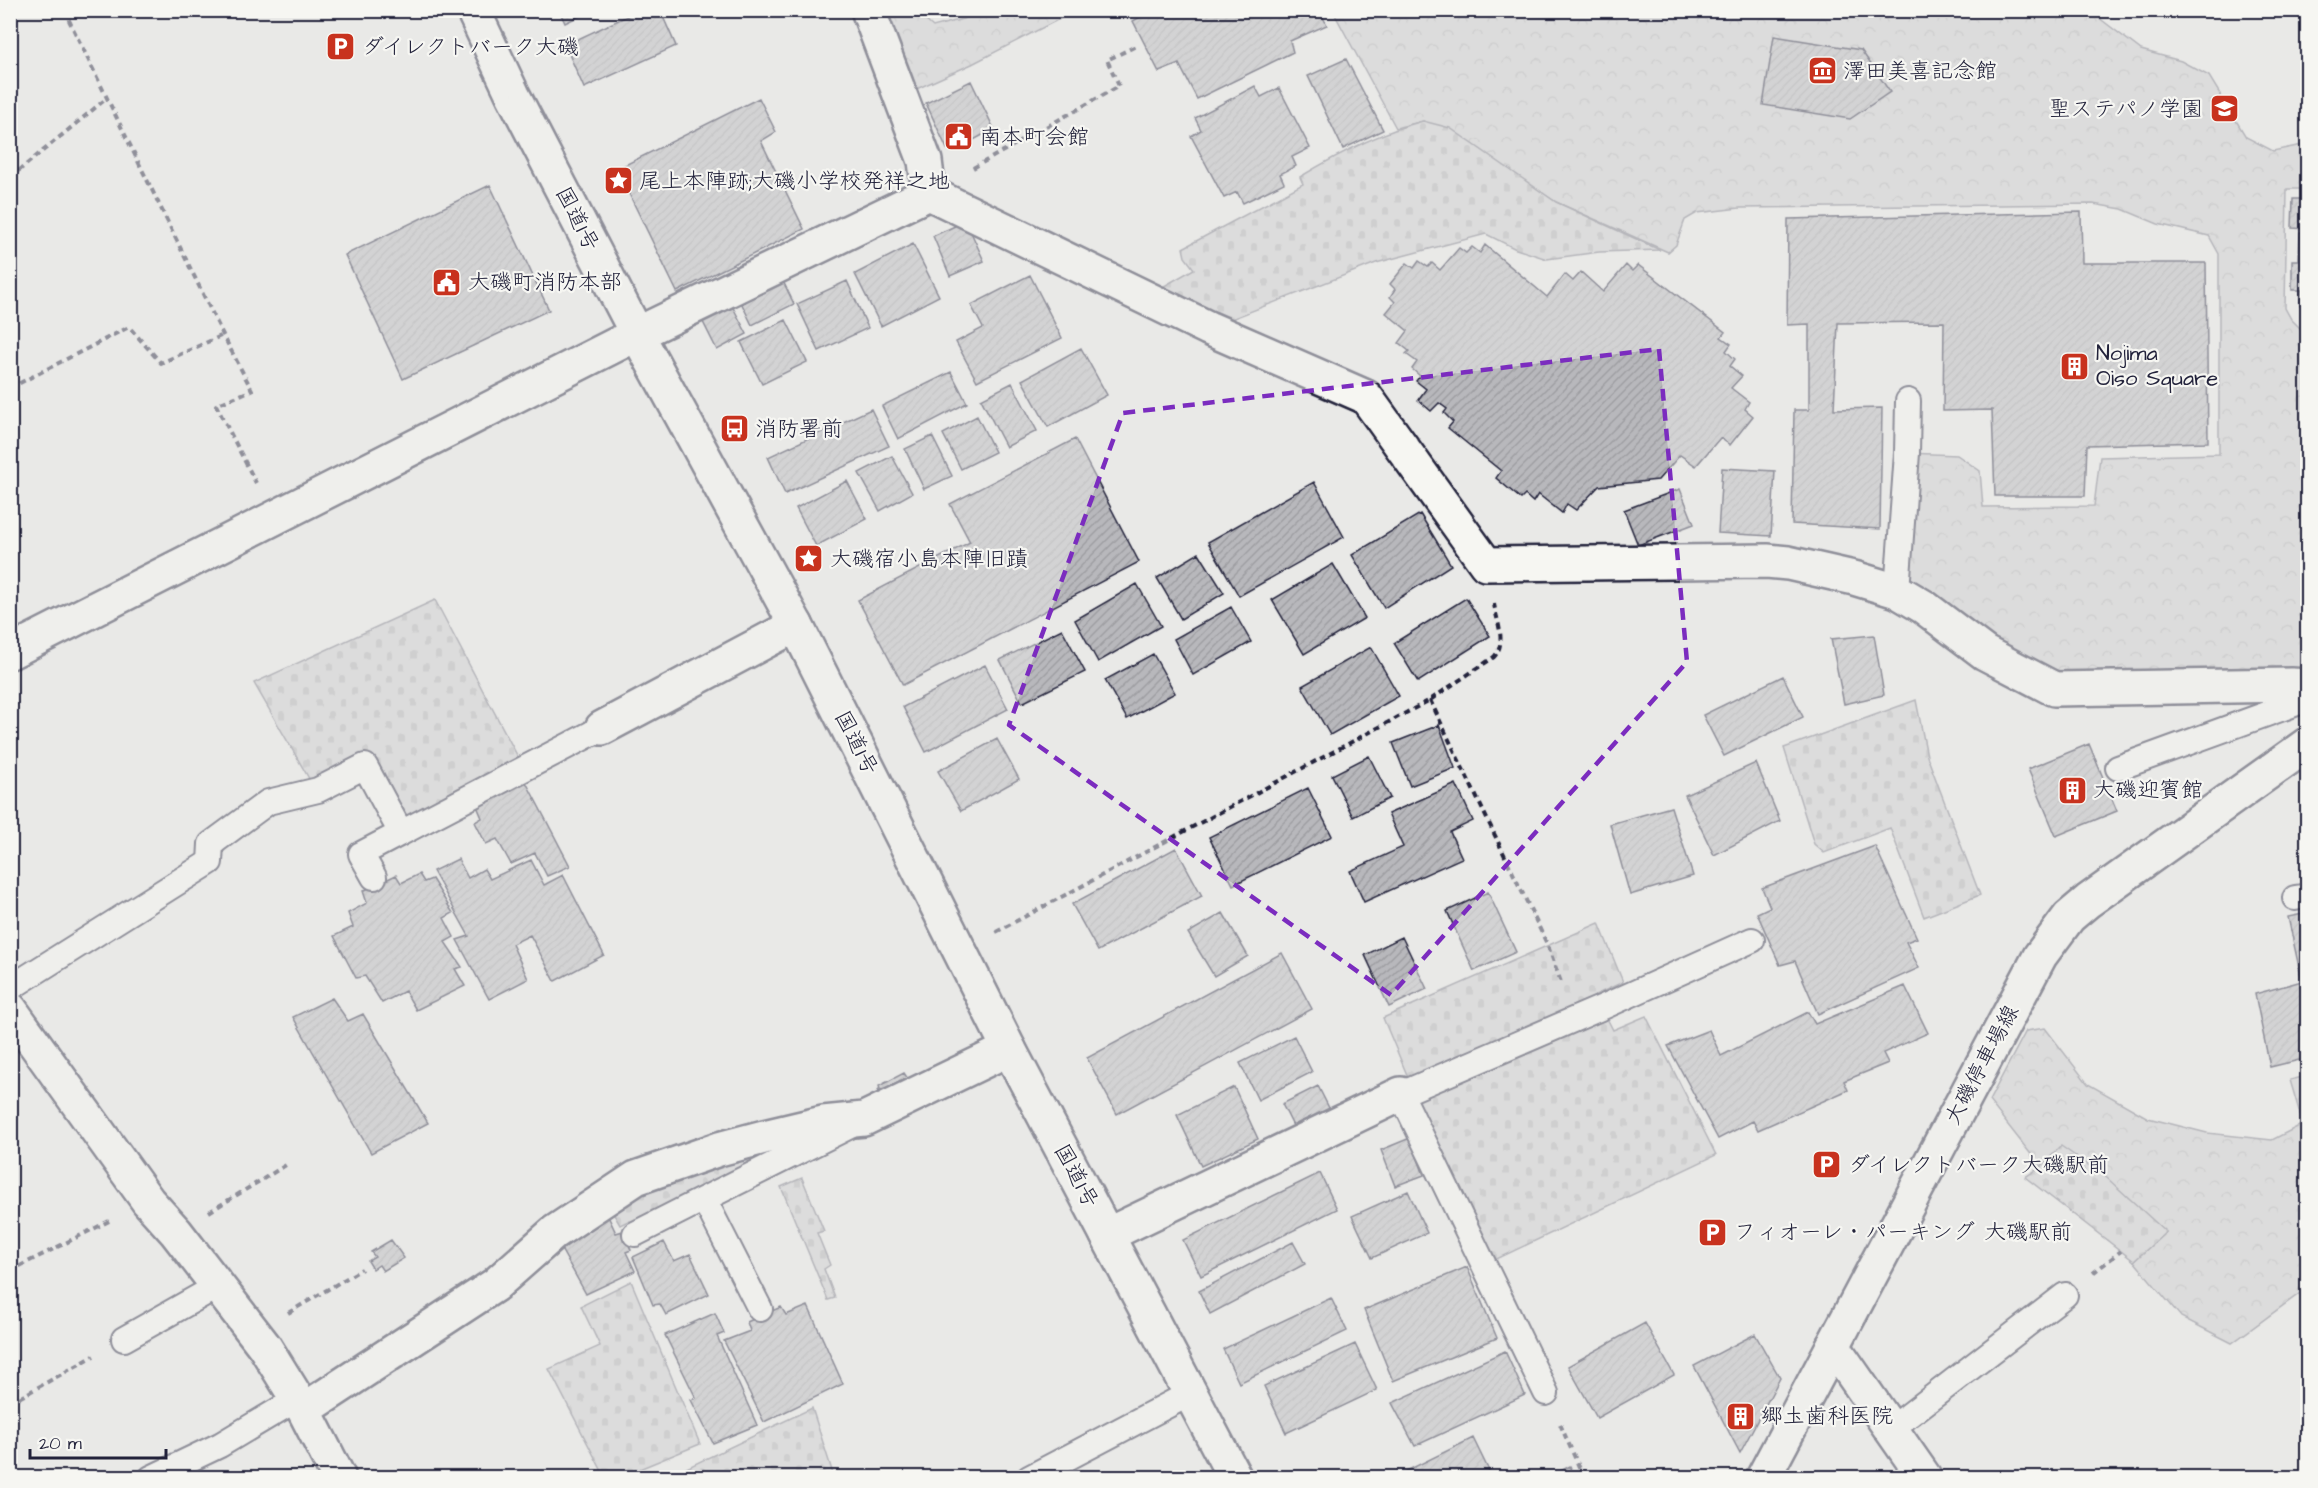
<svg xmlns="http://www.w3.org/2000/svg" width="2318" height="1488" font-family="'Architects Daughter','Klee One',sans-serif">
  <defs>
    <pattern id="forest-crowns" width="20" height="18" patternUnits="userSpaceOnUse" patternTransform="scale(1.5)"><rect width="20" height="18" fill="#ccccce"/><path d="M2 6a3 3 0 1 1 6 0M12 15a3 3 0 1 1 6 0" fill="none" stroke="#afafb2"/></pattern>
    <pattern id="cemetery-stones" width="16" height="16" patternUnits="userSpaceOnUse" patternTransform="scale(1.5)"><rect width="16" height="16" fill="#ccccce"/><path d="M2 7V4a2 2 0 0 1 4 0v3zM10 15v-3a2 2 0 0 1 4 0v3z" fill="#afafb2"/></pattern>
    <pattern id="building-hatch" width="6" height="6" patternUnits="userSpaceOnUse" patternTransform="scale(1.5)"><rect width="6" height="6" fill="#b8b8bc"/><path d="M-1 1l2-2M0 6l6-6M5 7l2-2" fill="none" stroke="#9e9ea2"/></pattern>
  </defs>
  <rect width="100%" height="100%" fill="#e9e9e7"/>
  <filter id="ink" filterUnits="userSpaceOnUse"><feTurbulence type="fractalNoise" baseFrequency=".0167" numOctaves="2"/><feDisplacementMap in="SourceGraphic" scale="12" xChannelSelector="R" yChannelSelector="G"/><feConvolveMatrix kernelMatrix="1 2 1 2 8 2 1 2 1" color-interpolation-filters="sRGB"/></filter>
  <g filter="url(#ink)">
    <path fill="url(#forest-crowns)" stroke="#777784" stroke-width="1.5" d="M868,11H915L933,27L992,11H1075L972,64L901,96Z
      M1333,11H2092L2094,14L2141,50L2181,61L2209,76L2246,137L2273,151L2307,144V189H2287L2285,308L2291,319L2308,336V654L2291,685L2054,689L1897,591L1907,453L1957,455L1980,471L1983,507L2094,506L2100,457L2219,454V254L2209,236L2158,224L2122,209L2093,204L1740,208L1697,213L1685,220L1676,245L1668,252L1556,202L1423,121L1396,128Z
      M2045,1028L2088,1084L2148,1118L2207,1133L2272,1140L2303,1124L2290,1080L2307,1076V1288L2232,1343L2181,1317L2134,1261L2166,1232L2061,1147L2041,1167L1989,1101L2026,1031Z"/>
    <path fill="url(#cemetery-stones)" stroke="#777784" stroke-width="1.5" d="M1423,121L1450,128L1556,202L1660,250L1599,252L1547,259L1516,249L1486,234L1376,263L1208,328L1145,297L1194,269L1185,257L1183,248L1303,184L1300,177C1338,154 1380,132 1423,121Z
      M435,600L519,759L404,821L369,755L311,782L254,683Z
      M1916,700L1927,756L1980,895L1924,917L1890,828L1824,853L1814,844L1784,748Z
      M1599,923L1623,982L1595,995L1613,1030L1646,1016L1716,1155L1484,1265L1401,1094L1413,1089L1383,1018Z
      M766,1142L773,1158L632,1228L628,1221L620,1225L609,1206Z
      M2061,1146L2107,1178L2166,1232L2134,1261L2025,1177L2041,1167Z
      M802,1178L824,1231L817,1233L830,1265L824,1269L835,1298L828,1300L781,1187Z
      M631,1281L700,1444L620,1477H605L549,1369L600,1346L581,1306Z
      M812,1408L834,1477H683L680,1471Z"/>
    <path fill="url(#building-hatch)" stroke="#22223b" stroke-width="1.5" d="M559,10H592L565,23Z
      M640,10H660L676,46L584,88L565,45Z
      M1153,10H1319L1327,25L1290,41L1293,52L1197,99L1179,64L1159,72L1133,21Z
      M1774,36L1861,50L1890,92L1850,119L1763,105Z
      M1346,59L1383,130L1343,149L1308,76Z
      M971,81L994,129L968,143L966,140L947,149L926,103Z
      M1255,86L1261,97L1279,88L1310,148L1292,157L1296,166L1280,174L1284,183L1243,203L1237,192L1224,198L1191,136L1201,130L1195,118Z
      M759,98L776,132L761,141L804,229L677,292L617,169Z
      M490,185L549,310L403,379L345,255Z
      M2293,199H2308V229L2292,228Z
      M2081,212L2082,263H2206L2208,442L2087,445L2085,496H1995L1992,410L1943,411L1944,322L1838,323L1834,409L1882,408L1880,529L1792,524L1794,410H1809V324L1787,325L1788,219Z
      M966,221L984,261L950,276L933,236Z
      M2300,232H2308V311L2300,305L2301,290H2292V260H2299Z
      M913,244L939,296L881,326L855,274Z
      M1485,245L1547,297L1565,274L1573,281L1581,272L1603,292L1626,265L1632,271L1638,265L1725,332L1721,337L1731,344L1726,351L1735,359L1730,366L1742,376L1731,388L1749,402L1745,409L1753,416L1730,445L1720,438L1696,466L1680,455L1658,480L1599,486L1576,510L1567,504L1562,513L1538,494L1533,502L1525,495L1521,499L1496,478L1501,471L1448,428L1453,422L1444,413L1447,409L1439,403L1431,411L1418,400L1426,389L1416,381L1420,376L1412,369L1417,362L1406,354L1409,351L1399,343L1408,331L1386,313L1395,302L1390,297L1395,289L1390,284L1407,263L1414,268L1419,261L1428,267L1432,263L1440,270L1459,248L1466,253L1472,247L1480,253Z
      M1030,275L1062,338L977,381L956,342L983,328L971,305Z
      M782,279L794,304L752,325L740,300Z
      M847,281L868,328L819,351L797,304Z
      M729,300L747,334L717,350L700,316Z
      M786,320L807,362L762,384L741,342Z
      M1081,348L1107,395L1048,427L1022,380Z
      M951,372L967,403L898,439L882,406Z
      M1012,383L1037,431L1006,447L981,399Z
      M871,409L889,446L785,494L768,457Z
      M977,416L995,452L961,469L943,434Z
      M932,436L952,476L924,489L905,449Z
      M1075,439L1139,562L903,685L858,600L970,542L950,504Z
      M892,456L912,493L880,511L859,473Z
      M1722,468L1775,471L1771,536L1718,533Z
      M847,481L867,519L816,546L796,508Z
      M1314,482L1344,537L1239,596L1208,542Z
      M1680,489L1694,524L1638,545L1624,510Z
      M1420,514L1451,565L1384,608L1352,555Z
      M1199,553L1224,593L1181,619L1157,578Z
      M1333,564L1365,618L1304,654L1272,600Z
      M1137,584L1161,626L1098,662L1075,620Z
      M1466,598L1490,636L1418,682L1394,643Z
      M1231,607L1251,642L1193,675L1174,639Z
      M1062,629L1085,672L1022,703L1000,660Z
      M1874,635L1884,695L1844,704L1831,639Z
      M1371,647L1399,696L1330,735L1302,686Z
      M1153,654L1175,693L1127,719L1105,680Z
      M985,665L1008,709L926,752L903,707Z
      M1783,676L1803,717L1724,756L1703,715Z
      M1439,725L1455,768L1410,786L1393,743Z
      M997,739L1019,779L961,811L938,771Z
      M2089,744L2117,811L2056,836L2028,769Z
      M1369,756L1390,798L1353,817L1332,775Z
      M1756,763L1780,821L1714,855L1685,795Z
      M525,780L570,866L547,876L535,853L511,864L497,839L486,844L475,822L482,818L477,806Z
      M1456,784L1473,821L1450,832L1462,858L1364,902L1350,871L1403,847L1388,814Z
      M1308,788L1332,836L1233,885L1209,837Z
      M1671,807L1693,876L1630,895L1610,824Z
      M1875,846L1917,938L1906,942L1919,968L1818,1014L1795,961L1780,965L1757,913L1770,907L1762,888Z
      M1176,848L1202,896L1098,951L1072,904Z
      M458,859L468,878L484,869L490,879L531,860L544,885L563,875L604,955L555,981L530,935L512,944L528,979L489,999L457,940L469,936L433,871Z
      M419,874L424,882L432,879L453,913L444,918L454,937L445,942L462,967L455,969L465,986L416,1010L405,991L382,1003L365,976L356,978L334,936L353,927L348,913L367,903L363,891L396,875L401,883Z
      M1488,892L1516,952L1474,971L1447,911Z
      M1223,913L1248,956L1214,976L1188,933Z
      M2308,913V1058L2270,1067L2255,994L2302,981L2288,917Z
      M1402,937L1427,989L1389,1007L1365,955Z
      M1282,953L1312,1009L1117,1114L1087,1058Z
      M1905,986L1928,1033L1883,1053L1888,1063L1844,1081L1848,1090L1758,1130L1753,1121L1718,1139L1668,1046L1709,1030L1721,1056L1808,1012L1815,1024Z
      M332,998L348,1021L363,1014L428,1123L371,1153L293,1017Z
      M1294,1036L1312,1072L1258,1100L1240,1063Z
      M904,1073L912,1085L881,1097L878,1091L880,1089L879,1086Z
      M1318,1086L1330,1110L1294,1128L1282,1104Z
      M1234,1087L1258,1139L1201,1166L1177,1115Z
      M1410,1138L1424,1175L1395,1186L1381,1150Z
      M1320,1173L1337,1209L1201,1276L1183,1240Z
      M1408,1191L1427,1233L1372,1258L1352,1216Z
      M607,1214L616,1233L623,1231L631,1250L626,1252L635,1271L586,1294L557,1242Z
      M391,1240L404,1258L383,1271L379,1265L373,1269L368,1261L375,1257L371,1252Z
      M664,1242L674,1261L690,1254L709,1294L666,1315L660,1304L653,1305L633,1257Z
      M1293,1242L1305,1264L1210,1314L1199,1291Z
      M1467,1267L1497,1338L1393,1381L1364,1310Z
      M1331,1298L1347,1331L1239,1383L1223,1349Z
      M808,1306L843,1384L764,1422L724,1341L750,1331L747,1322L781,1307L786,1315Z
      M715,1313L724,1333L717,1336L757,1425L713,1443L691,1400L696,1398L665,1335Z
      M1645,1323L1674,1375L1597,1418L1568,1366Z
      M1755,1334L1780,1378L1740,1453L1694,1366Z
      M1355,1344L1377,1390L1286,1433L1264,1386Z
      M1505,1351L1525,1395L1415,1446L1392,1403Z
      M1473,1438L1492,1477L1404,1478L1402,1473Z
      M1570,1466L1576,1478H1547Z"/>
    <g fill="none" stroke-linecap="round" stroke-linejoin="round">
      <defs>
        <path id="lane" d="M1897,591L1907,453L1908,401
          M2118,768L2308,699
          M374,877L361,854L401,833
          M2295,898L2308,896
          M10,988L210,862L211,844L268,802L318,790L365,766L401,833L602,728
          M635,1234L704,1199
          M760,1309L704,1199L850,1126
          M124,1339L216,1287
          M1546,1393L1401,1094L1603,1007L1752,940
          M1891,1429L2065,1295
          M151,1478L220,1445L297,1399
          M1029,1478L1191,1393"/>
        <path id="street" d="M868,10L925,161L929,193
          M10,652L637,334L929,193L1208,328L1366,397L1486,564L1767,561L1788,563L1854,578L1897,591L1924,607L1985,653L2054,689L2291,685L2308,686
          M602,728L796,625
          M10,1009L148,1201L176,1232L265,1347L304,1410L339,1478
          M1107,1235L1401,1094
          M1833,1346L1925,1478
          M304,1410L495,1285L555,1232L636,1178L719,1149L764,1137L823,1123L864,1119L1009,1049"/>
        <path id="secondary" d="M1763,1478L2040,956L2069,917L2088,901L2308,744"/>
        <path id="highway" d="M473,10L513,95L637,334L796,625L1009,1049L1235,1478"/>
      </defs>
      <use href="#lane" stroke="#22223b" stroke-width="28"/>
      <use href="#street" stroke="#22223b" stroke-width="38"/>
      <use href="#secondary" stroke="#22223b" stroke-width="38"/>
      <use href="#highway" stroke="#22223b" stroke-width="38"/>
      <path stroke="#22223b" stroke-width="4" stroke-dasharray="6 4.5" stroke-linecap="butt" d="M64,10L223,335L252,390L216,405L256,483
        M10,86V88
        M973,168L1119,86L1107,60L1136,46
        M10,178L107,98
        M10,388L129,327L161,363L223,335
        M1430,700L1548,946L1562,985
        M996,932L1430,700L1494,657C1507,643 1497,622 1494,604
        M209,1212L286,1165
        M10,1271L113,1219
        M2093,1273L2121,1251
        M288,1313L362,1269
        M10,1403L94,1356
        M1560,1424L1584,1478"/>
      <use href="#lane" stroke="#f6f6f2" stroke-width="24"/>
      <use href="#street" stroke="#f6f6f2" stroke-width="33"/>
      <use href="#secondary" stroke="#f6f6f2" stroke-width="33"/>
      <use href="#highway" stroke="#f6f6f2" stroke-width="33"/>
    </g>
  </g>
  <path d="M0 0H2318V1488H0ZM1659,349L1687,662L1391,995L1009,725L1123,413Z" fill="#e9e9e7" fill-opacity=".55" fill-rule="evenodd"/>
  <path fill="none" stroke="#7b2cbf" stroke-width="4.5" stroke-dasharray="12 8" stroke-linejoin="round" d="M1659,349L1687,662L1391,995L1009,725L1123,413Z"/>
  <defs>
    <symbol id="parking-square" viewBox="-11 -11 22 22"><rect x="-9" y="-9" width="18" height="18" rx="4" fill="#c8321e" stroke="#f6f6f2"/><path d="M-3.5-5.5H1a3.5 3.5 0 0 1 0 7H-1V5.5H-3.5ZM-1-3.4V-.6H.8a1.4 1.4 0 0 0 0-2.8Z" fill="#fff"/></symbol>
    <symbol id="museum-square" viewBox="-11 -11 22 22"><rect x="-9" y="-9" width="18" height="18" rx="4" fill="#c8321e" stroke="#f6f6f2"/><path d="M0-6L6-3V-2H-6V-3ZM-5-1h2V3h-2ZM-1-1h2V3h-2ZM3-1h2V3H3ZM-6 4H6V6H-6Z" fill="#fff"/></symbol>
    <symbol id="school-square" viewBox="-11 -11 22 22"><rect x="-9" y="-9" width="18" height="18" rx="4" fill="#c8321e" stroke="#f6f6f2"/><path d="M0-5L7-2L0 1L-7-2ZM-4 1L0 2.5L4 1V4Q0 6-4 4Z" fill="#fff"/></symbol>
    <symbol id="civic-square" viewBox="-11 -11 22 22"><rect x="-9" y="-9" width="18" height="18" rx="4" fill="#c8321e" stroke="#f6f6f2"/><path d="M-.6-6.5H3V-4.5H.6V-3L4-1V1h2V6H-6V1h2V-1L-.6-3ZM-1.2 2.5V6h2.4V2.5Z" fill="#fff"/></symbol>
    <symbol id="sight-square" viewBox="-11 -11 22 22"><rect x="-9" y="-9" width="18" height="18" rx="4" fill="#c8321e" stroke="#f6f6f2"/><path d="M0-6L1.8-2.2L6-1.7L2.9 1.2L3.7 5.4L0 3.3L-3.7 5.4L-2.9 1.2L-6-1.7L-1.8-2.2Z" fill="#fff"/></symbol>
    <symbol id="building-square" viewBox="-11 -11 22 22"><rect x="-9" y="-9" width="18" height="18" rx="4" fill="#c8321e" stroke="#f6f6f2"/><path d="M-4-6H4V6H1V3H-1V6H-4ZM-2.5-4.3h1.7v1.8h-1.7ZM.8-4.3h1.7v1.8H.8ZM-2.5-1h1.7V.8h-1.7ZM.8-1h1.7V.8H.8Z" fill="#fff"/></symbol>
    <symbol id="bus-square" viewBox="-11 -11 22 22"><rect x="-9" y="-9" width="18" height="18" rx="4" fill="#c8321e" stroke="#f6f6f2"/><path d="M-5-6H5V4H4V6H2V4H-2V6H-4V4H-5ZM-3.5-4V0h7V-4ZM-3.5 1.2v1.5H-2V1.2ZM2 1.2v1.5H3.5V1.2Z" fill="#fff"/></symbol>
  </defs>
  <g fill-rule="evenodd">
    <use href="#parking-square" x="324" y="30" width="33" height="33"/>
    <use href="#museum-square" x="1806" y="54" width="33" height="33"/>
    <use href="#school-square" x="2208" y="92" width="33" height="33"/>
    <use href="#civic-square" x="942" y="120" width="33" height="33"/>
    <use href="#sight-square" x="602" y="164" width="33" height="33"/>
    <use href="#civic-square" x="430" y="266" width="33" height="33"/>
    <use href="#building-square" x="2058" y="350" width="33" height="33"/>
    <use href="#bus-square" x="718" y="412" width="33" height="33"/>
    <use href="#sight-square" x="792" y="542" width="33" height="33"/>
    <use href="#building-square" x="2056" y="774" width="33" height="33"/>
    <use href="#parking-square" x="1810" y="1148" width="33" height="33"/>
    <use href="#parking-square" x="1696" y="1216" width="33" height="33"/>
    <use href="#building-square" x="1724" y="1400" width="33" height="33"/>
  </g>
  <g text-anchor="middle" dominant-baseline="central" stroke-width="4.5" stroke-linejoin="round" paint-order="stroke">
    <g font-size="22" fill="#22223b" stroke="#f6f6f2" text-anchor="start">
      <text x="362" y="47">ダイレクトバーク大磯</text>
      <text x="1843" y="71">澤田美喜記念館</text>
      <text x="2203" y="109" text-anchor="end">聖ステパノ学園</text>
      <text x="979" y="137">南本町会館</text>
      <text x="639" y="181">尾上本陣跡;大磯小学校発祥之地</text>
      <text x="468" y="282">大磯町消防本部</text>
      <text x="2096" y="353">Nojima<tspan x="2096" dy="25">Oiso Square</tspan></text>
      <text x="755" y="429">消防署前</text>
      <text x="830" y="559">大磯宿小島本陣旧蹟</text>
      <text x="2093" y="790">大磯迎賓館</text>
      <text x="1848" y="1165">ダイレクトバーク大磯駅前</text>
      <text x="1734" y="1232">フィオーレ・パーキング 大磯駅前</text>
      <text x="1761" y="1416">郷圡歯科医院</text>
    </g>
    <g font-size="22" fill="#22223b" stroke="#f6f6f2">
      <text transform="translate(577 219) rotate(63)">国道1号</text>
      <text transform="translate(856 743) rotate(63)">国道1号</text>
      <text transform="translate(1982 1065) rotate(-62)">大磯停車場線</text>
      <text transform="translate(1076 1176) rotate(62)">国道1号</text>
    </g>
  </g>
  <rect width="2318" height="1488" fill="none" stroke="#f6f6f2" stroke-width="36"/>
  <rect x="18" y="18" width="2282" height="1452" fill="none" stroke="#22223b" stroke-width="2" filter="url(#ink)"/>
  <path d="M30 1449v9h136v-9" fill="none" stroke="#22223b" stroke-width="3"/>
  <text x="39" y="1449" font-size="18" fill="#22223b" stroke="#f6f6f2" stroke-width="4.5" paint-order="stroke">20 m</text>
</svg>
